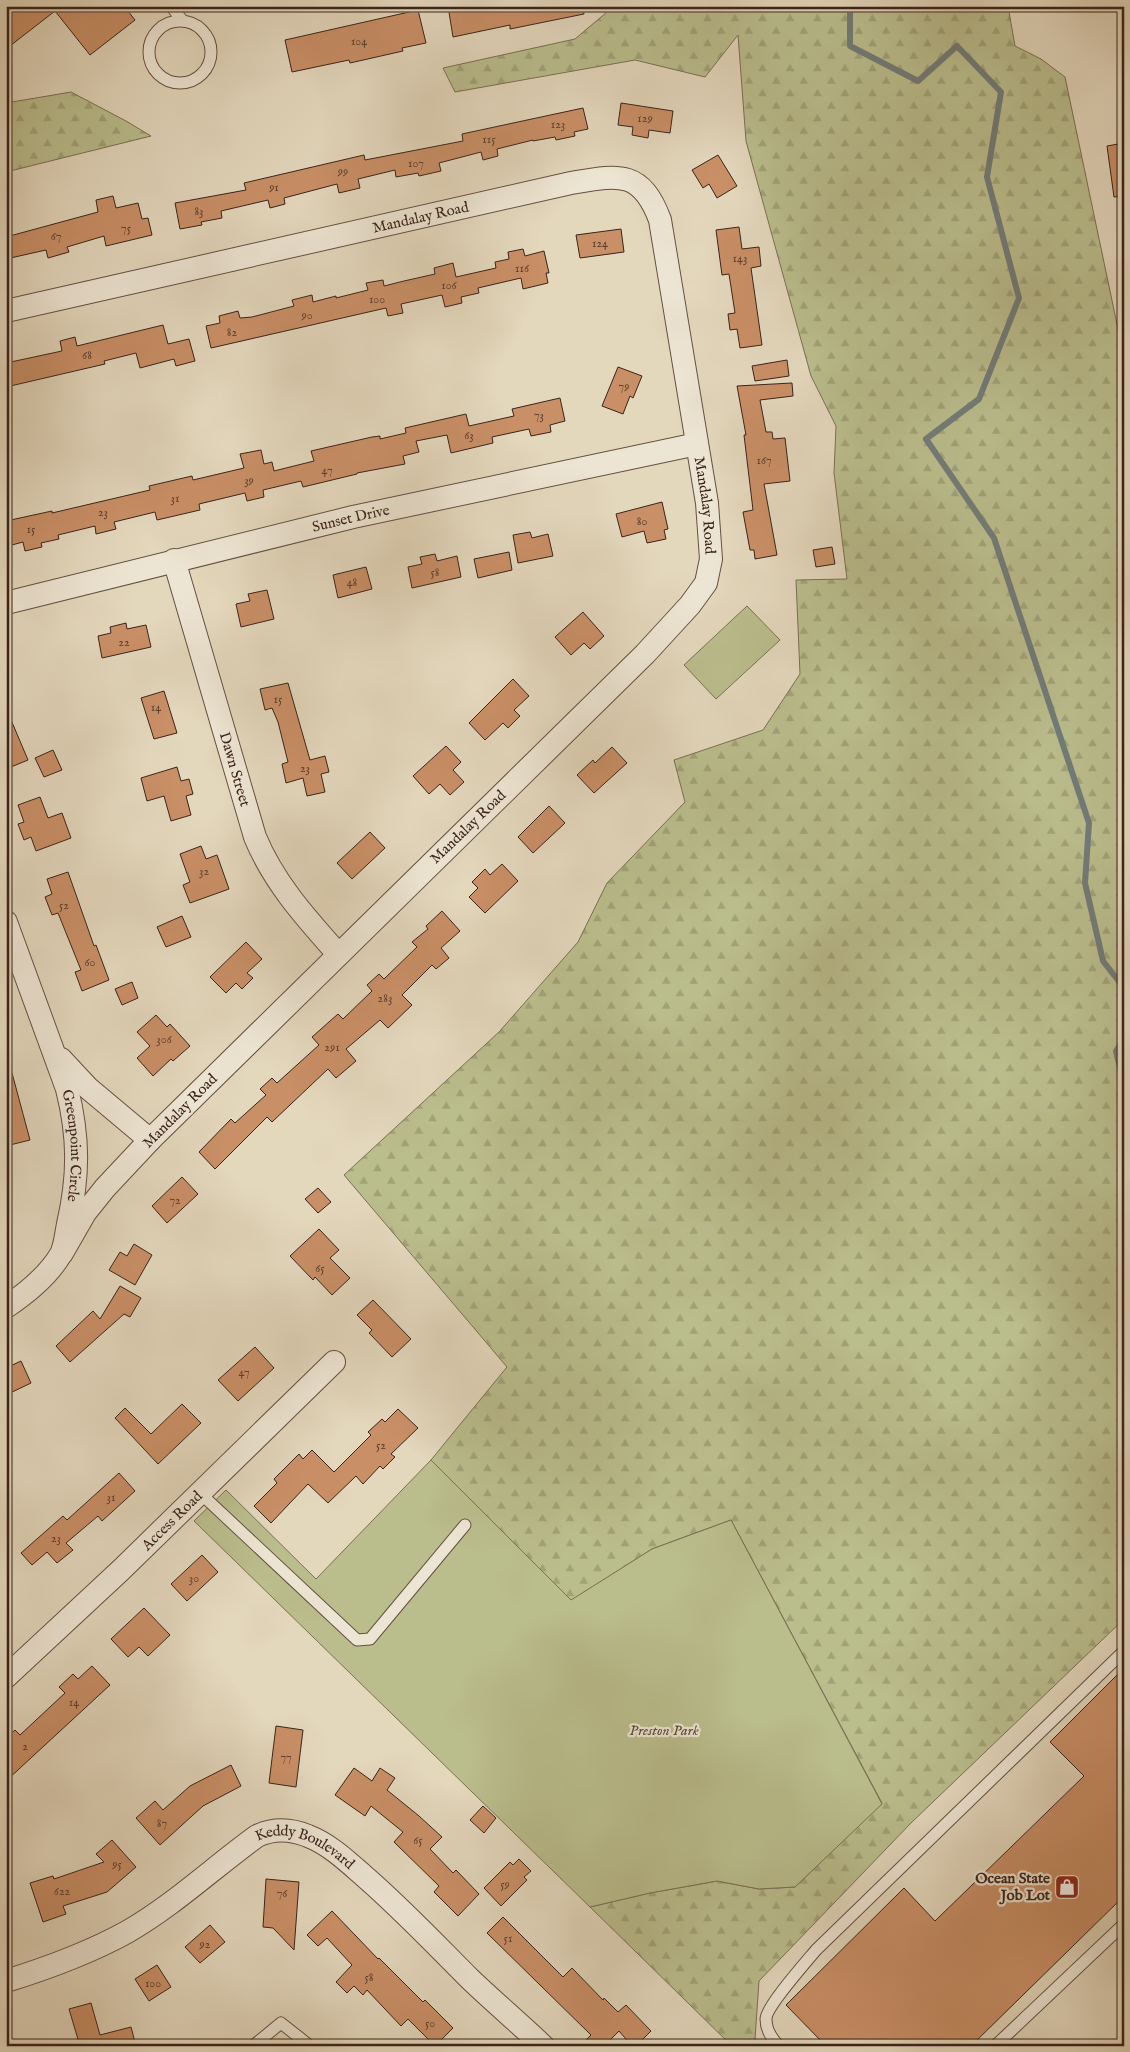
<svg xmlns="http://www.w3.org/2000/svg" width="1130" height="2052" font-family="'IM FELL English',serif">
  <defs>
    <pattern id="forest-firs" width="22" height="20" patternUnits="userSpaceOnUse" patternTransform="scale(1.25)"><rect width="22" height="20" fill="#babd8c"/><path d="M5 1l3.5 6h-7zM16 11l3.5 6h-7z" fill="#a1a278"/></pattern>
  </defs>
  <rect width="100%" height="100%" fill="#e3d7bc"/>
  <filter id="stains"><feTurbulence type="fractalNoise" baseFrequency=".004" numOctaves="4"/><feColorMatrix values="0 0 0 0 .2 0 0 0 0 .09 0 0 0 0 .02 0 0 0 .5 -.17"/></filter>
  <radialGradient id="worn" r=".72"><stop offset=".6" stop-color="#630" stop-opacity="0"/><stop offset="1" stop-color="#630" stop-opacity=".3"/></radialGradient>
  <path fill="url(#forest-firs)" stroke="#7a7054" d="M605,6H1008L1015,46L1041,59L1065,77L1118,329L1124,378V1619L911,1823L759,1981L755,2039L758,2046H732L590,1907L650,1893L717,1881L759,1889L795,1887L882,1803L731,1520L652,1549L571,1601L431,1460L507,1367L344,1175L499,1032L578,942L607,883L685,802L674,760L763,730L800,674L796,580L847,579L834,473L836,426L811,376L746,141L738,35L705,77L635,60L455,92L443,68L575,39L607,12Z
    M71,92L126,121L151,136L6,172V103Z"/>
  <path fill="#babd8c" stroke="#7a7054" d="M747,606L780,640L716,699L684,665Z
    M431,1460L571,1600L652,1549L731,1520L882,1804L795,1887L759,1889L717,1881L650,1893L590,1907L194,1521L226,1490L316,1579Z"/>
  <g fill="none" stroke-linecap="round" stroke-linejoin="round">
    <path stroke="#727c79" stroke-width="6" d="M850,6V46L918,81L957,46L1001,92L987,177L1019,298L979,399L926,439L994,538L1089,823L1085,883L1103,961L1124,988
      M1124,1040L1116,1051L1124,1085"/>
  </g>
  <path fill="#c98f67" stroke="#3b231b" d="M6,6H124L135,20L90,55L55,11L6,49Z
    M448,6H583L584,14L510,29V25L453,37Z
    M418,10L426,43L402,48L403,51L350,63L349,60L292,72L285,40Z
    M621,103L673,111L670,133L649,130L648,138L632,135L633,127L618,125Z
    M583,108L588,129L574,132L575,136L556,140L555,137L533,141V140L497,149L498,156L483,160L481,152L439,163L441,171L419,176L418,173L396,177L395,170L358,179L360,188L339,193L337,184L284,198L285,204L270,208L268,200L221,211L222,218L201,222L202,225L180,229L175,203L246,190L244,183L364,155L365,160L463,141L462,134Z
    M1124,143V196L1114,197L1107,146Z
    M718,155L737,186L717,198L709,184L703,188L692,170Z
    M113,196L116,208L138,203L142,219L148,218L152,235L106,246L104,236L67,247L69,252L48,258L46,250L6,259V237L98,212L96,200Z
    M739,227L742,249L759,247L761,266L751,268L762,345L740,348L737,329L730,330L728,314L735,313L729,274L722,275L716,230Z
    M621,229L624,252L580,258L576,235Z
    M523,249L525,256L544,251L549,273H546L548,283L523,289L521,278L478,288L479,293L461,297L462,303L445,307L442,295L401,304L403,313L388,316L386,308L211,348L206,326L220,323L219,316L238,311L240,318L252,317L294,306L292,300L312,295L313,302L336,296V298L368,290L366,283L383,280L384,286L404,281L435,274L434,268L453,263L456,277L496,268L495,262L509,259L508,252Z
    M163,325L168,344L189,339L195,361L176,366L174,359L140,368L136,353L104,361L105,364L6,387V363L62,351L60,341L75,337L77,346Z
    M787,360L789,376L755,381L752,366Z
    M618,367L642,376L633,398L630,396L623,414L602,406Z
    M792,383L793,396L760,400L766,432H772L773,439L785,438L790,481L764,484L777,555L755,559L754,550H750L743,512L753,510L744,435H746L737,386Z
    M560,398L565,421L550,425L551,432L531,436L529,429L492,437L493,443L451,453L447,435L416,441L419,452L403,456L405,464L357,473V474L303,487L301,481L263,490L264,497L247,501L245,493L199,504L200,510L157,520L155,512L114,522L116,529L96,534L95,526L58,535L59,539L41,543L42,547L25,551L23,542L8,546L6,521L52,511V513L150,490L149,486L192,476L193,480L244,468L240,454L261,450L264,464L272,462L274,471L314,461L311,451L372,437L380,436V439L406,433L405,428L466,414L469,426L514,416L512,409Z
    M662,502L668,529L664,530L666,539L647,543L644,531L622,537L616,514Z
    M530,532L532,538L548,534L553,556L518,563L513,535Z
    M832,547L835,564L816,567L813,550Z
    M509,552L512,570L478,578L474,559Z
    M435,554L437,561L457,556L461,577L412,588L408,567L422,564L420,557Z
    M366,567L372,589L338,598L333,575Z
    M267,590L274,619L241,627L236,604L250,601L248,594Z
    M583,612L604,636L590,649L584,643L571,655L555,637Z
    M126,623L127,629L146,625L151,647L102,658L98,636L111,633L110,627Z
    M513,679L529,696L514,710L520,716L508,728L503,723L485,740L469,723Z
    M288,683L310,760L325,756L329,772L321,774L325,792L307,796L303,778L286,783L282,764L288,762L278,722L272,708L265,710L260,689Z
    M164,691L177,733L154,739L141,698Z
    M6,708L28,760L6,769Z
    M446,746L461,762L453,770L464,782L450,795L440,784L429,794L413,776Z
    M612,747L627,763L594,793L577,775L593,760L595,763Z
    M53,750L62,770L44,777L35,758Z
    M177,767L181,781L189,779L193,794L186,796L191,815L171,821L164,796L147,801L141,778Z
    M40,797L48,818L62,813L71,838L36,851L31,837L24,840L18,824L24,822L18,805Z
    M549,806L565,823L533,853L518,837Z
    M370,832L385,848L352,879L337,863Z
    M201,846L206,859L217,855L229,889L190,903L183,885L190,882L180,854Z
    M502,864L518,881L485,913L469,897L478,888L472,882L485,869L490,875Z
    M68,872L94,946L96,945L109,980L82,991L75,972L81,970L58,913L52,915L45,897L52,894L47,879Z
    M442,911L460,931L441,948L449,958L436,969L432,965L402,995L412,1005L388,1028L380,1020L346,1049L356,1061L336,1078L328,1069L272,1122L267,1117L215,1169L199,1152L231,1119L235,1123L266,1095L260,1089L272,1078L277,1083L319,1045L312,1037L338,1014L343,1019L372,991L367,985L379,974L384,979L417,947L412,942L428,929L426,926Z
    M182,916L191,937L166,947L157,927Z
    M246,942L262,959L247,973L253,978L242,989L236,983L226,993L210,977Z
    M132,982L138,998L122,1005L115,989Z
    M156,1015L167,1027L170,1024L190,1046L173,1061L171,1059L153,1076L137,1058L150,1046L137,1032Z
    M6,1073H12L30,1140L6,1146Z
    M182,1177L198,1194L167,1223L152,1206Z
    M318,1188L331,1202L318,1213L305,1199Z
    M319,1229L339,1250L330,1258L350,1278L332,1295L315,1277L313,1280L290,1256Z
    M134,1244L152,1255L135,1285L109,1270L120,1252L127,1256Z
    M120,1286L141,1298L130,1317L124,1314L70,1362L56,1346L93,1311L100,1319Z
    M373,1300L411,1339L392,1357L369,1333L372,1330L357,1315Z
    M255,1347L274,1368L238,1401L218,1380Z
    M21,1361L31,1383L6,1395V1368Z
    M182,1404L201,1423L158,1464L115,1418L125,1408L151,1434Z
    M398,1409L418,1428L391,1454L395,1457L383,1469L380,1466L363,1484L356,1476L328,1503L308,1484L271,1523L254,1506L277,1483L274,1479L299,1454L303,1459L312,1450L334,1472L371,1435L368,1432L382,1419L385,1422Z
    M119,1473L135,1491L102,1521L98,1516L66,1543L73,1550L57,1563L47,1552L32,1565L21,1553L63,1516L67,1520Z
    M202,1555L218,1572L187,1601L171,1584Z
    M144,1608L170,1635L148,1656L139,1647L128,1657L111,1639Z
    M92,1666L110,1685L6,1781V1738L15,1730L20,1735L65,1693L59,1687L73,1674L78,1679Z
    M1124,1668V1896L971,2046H826L786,2005L904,1888L935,1921L1084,1776L1050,1742Z
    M276,1726L303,1730L296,1787L269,1783Z
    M231,1765L241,1786L203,1806L160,1845L136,1818L155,1801L163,1810L190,1786Z
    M354,1768L372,1781L380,1768L395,1778L387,1790L419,1816L442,1837L430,1849L453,1873L456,1870L479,1894L458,1916L434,1892L439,1886L394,1842L403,1832L371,1806L365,1816L335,1795Z
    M483,1806L496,1818L484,1833L470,1820Z
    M112,1840L136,1867L107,1892L63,1906L66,1914L43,1922L30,1883L53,1876L54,1879L104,1862L96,1854Z
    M519,1859L531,1871L524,1877L527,1880L501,1906L484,1888L510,1862L513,1865Z
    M266,1879L299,1882L294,1950L273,1928L263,1927Z
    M332,1911L378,1959L379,1958L423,2002L425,2000L453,2028L435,2046L408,2019L401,2026L367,1990L363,1995L354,1986L347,1993L336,1982L352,1965L327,1938L318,1946L307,1935Z
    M503,1917L563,1977L572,1968L603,2000L604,1998L618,2012L626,2005L651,2031L636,2046H632L619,2031L604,2046H580L591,2035L487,1933Z
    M210,1925L225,1942L200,1963L185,1947Z
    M157,1965L171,1987L149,2001L135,1979Z
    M91,2003L100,2035L131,2027L136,2046H80L69,2009Z"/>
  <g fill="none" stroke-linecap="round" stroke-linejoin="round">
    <defs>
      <path id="lane" d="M171,6L182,20
        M149 52a31 31 0 1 1 62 0a31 31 0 1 1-62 0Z
        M200,1493L357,1640L370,1639L465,1525
        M253,2046L281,2023L310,2046
        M779,2046C772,2039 766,2029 766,2019C766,2007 806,1962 816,1950L1124,1651
        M995,2046L1124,1924"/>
      <g id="street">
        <path id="s1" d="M6,311L571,183C618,175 641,169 660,220L707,503L711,559L706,583L690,605L645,654L150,1140L105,1188L85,1213L62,1253"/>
        <path id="s2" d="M174,560L255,837C274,883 306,918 338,954"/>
        <path id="s3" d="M6,603L353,517L697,444"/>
        <path id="s4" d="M6,922L67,1089C79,1137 79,1176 68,1224C66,1234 65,1246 61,1254C48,1276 27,1293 6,1307"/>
        <path d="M61,1059L88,1088L150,1140"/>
        <path id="s5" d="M6,1677L121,1570L334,1362"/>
        <path id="s6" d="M6,1981C48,1968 89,1953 127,1932C174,1905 214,1867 257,1836C274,1828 291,1829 308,1836C329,1844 347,1861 364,1876C401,1908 435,1944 470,1979C494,2002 519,2023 543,2046"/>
      </g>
    </defs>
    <use href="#lane" stroke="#655043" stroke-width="13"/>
    <use href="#street" stroke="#655043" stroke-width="24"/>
    <use href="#lane" stroke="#ede5d3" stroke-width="11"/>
    <use href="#street" stroke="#ede5d3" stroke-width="22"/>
  </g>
  <defs>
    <symbol id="shop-square" viewBox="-11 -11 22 22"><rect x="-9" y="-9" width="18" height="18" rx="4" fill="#8f2418" stroke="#ede5d3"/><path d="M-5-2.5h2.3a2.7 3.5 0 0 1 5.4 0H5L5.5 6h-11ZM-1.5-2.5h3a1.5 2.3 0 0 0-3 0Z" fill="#fff"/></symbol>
  </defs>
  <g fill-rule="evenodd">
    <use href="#shop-square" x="1053" y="1873" width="28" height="28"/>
  </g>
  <g text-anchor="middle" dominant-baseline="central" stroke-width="4.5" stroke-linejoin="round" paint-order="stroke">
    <g font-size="12" fill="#5e3e2e">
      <text x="359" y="41">104</text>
      <text x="645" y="118">129</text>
      <text x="558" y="124">123</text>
      <text x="489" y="139">115</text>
      <text x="416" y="163">107</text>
      <text x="343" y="171">99</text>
      <text x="274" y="187">91</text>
      <text x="199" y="211">83</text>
      <text x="126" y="228">75</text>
      <text x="56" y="236">67</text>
      <text x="600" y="243">124</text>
      <text x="740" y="258">143</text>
      <text x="522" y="268">116</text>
      <text x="449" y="285">106</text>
      <text x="377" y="299">100</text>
      <text x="307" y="315">90</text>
      <text x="232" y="332">82</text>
      <text x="87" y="355">68</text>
      <text x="624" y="386">79</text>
      <text x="539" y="415">73</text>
      <text x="469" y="435">63</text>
      <text x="764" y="460">167</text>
      <text x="327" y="470">47</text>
      <text x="249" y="480">39</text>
      <text x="175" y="498">31</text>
      <text x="103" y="512">23</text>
      <text x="642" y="521">80</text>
      <text x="31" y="529">15</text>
      <text x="435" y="572">58</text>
      <text x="352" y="582">48</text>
      <text x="124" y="642">22</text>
      <text x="278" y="699">15</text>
      <text x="156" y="707">14</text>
      <text x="305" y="768">23</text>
      <text x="204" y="871">32</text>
      <text x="64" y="905">52</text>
      <text x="90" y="962">60</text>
      <text x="385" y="998">283</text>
      <text x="164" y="1039">306</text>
      <text x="332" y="1047">291</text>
      <text x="175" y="1200">72</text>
      <text x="320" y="1268">65</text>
      <text x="244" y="1372">47</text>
      <text x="381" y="1445">52</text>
      <text x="111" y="1497">31</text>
      <text x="56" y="1538">23</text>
      <text x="194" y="1578">30</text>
      <text x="74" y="1702">14</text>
      <text x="25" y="1746">2</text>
      <text x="286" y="1757">77</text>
      <text x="162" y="1823">87</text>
      <text x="418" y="1840">65</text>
      <text x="117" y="1864">95</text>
      <text x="505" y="1884">59</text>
      <text x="62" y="1891">622</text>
      <text x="282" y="1893">76</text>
      <text x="508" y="1938">51</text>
      <text x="205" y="1944">92</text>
      <text x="369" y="1977">58</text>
      <text x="153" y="1983">100</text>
      <text x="430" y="2023">50</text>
    </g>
    <g font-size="15" fill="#3b231b" stroke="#ede5d3">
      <text stroke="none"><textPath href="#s1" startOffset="425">Mandalay Road</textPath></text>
      <text stroke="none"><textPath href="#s1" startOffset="979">Mandalay Road</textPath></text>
      <text stroke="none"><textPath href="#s3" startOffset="355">Sunset Drive</textPath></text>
      <text stroke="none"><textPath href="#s2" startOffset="218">Dawn Street</textPath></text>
      <text transform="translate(468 827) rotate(-44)">Mandalay Road</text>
      <text transform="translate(180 1111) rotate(-45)">Mandalay Road</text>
      <text stroke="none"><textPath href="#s4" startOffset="235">Greenpoint Circle</textPath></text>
      <text stroke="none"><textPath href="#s5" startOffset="228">Access Road</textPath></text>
      <text stroke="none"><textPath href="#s6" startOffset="345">Keddy Boulevard</textPath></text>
    </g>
    <g font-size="15" font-style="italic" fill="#5b4a37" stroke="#ede5d3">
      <text x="664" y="1730">Preston Park</text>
    </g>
    <g font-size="15" font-weight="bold" fill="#3b231b" stroke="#ede5d3" text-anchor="end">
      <text x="1050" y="1878">Ocean State<tspan x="1050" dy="17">Job Lot</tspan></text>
    </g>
  </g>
  <rect width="1130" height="2052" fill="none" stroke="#e3d7bc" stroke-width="25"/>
  <rect x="8" y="8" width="1115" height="2037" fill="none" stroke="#3b231b" stroke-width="2.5"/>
  <rect x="12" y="12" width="1105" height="2027" fill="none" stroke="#3b231b"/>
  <rect width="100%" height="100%" filter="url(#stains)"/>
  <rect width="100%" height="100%" fill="url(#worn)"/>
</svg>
